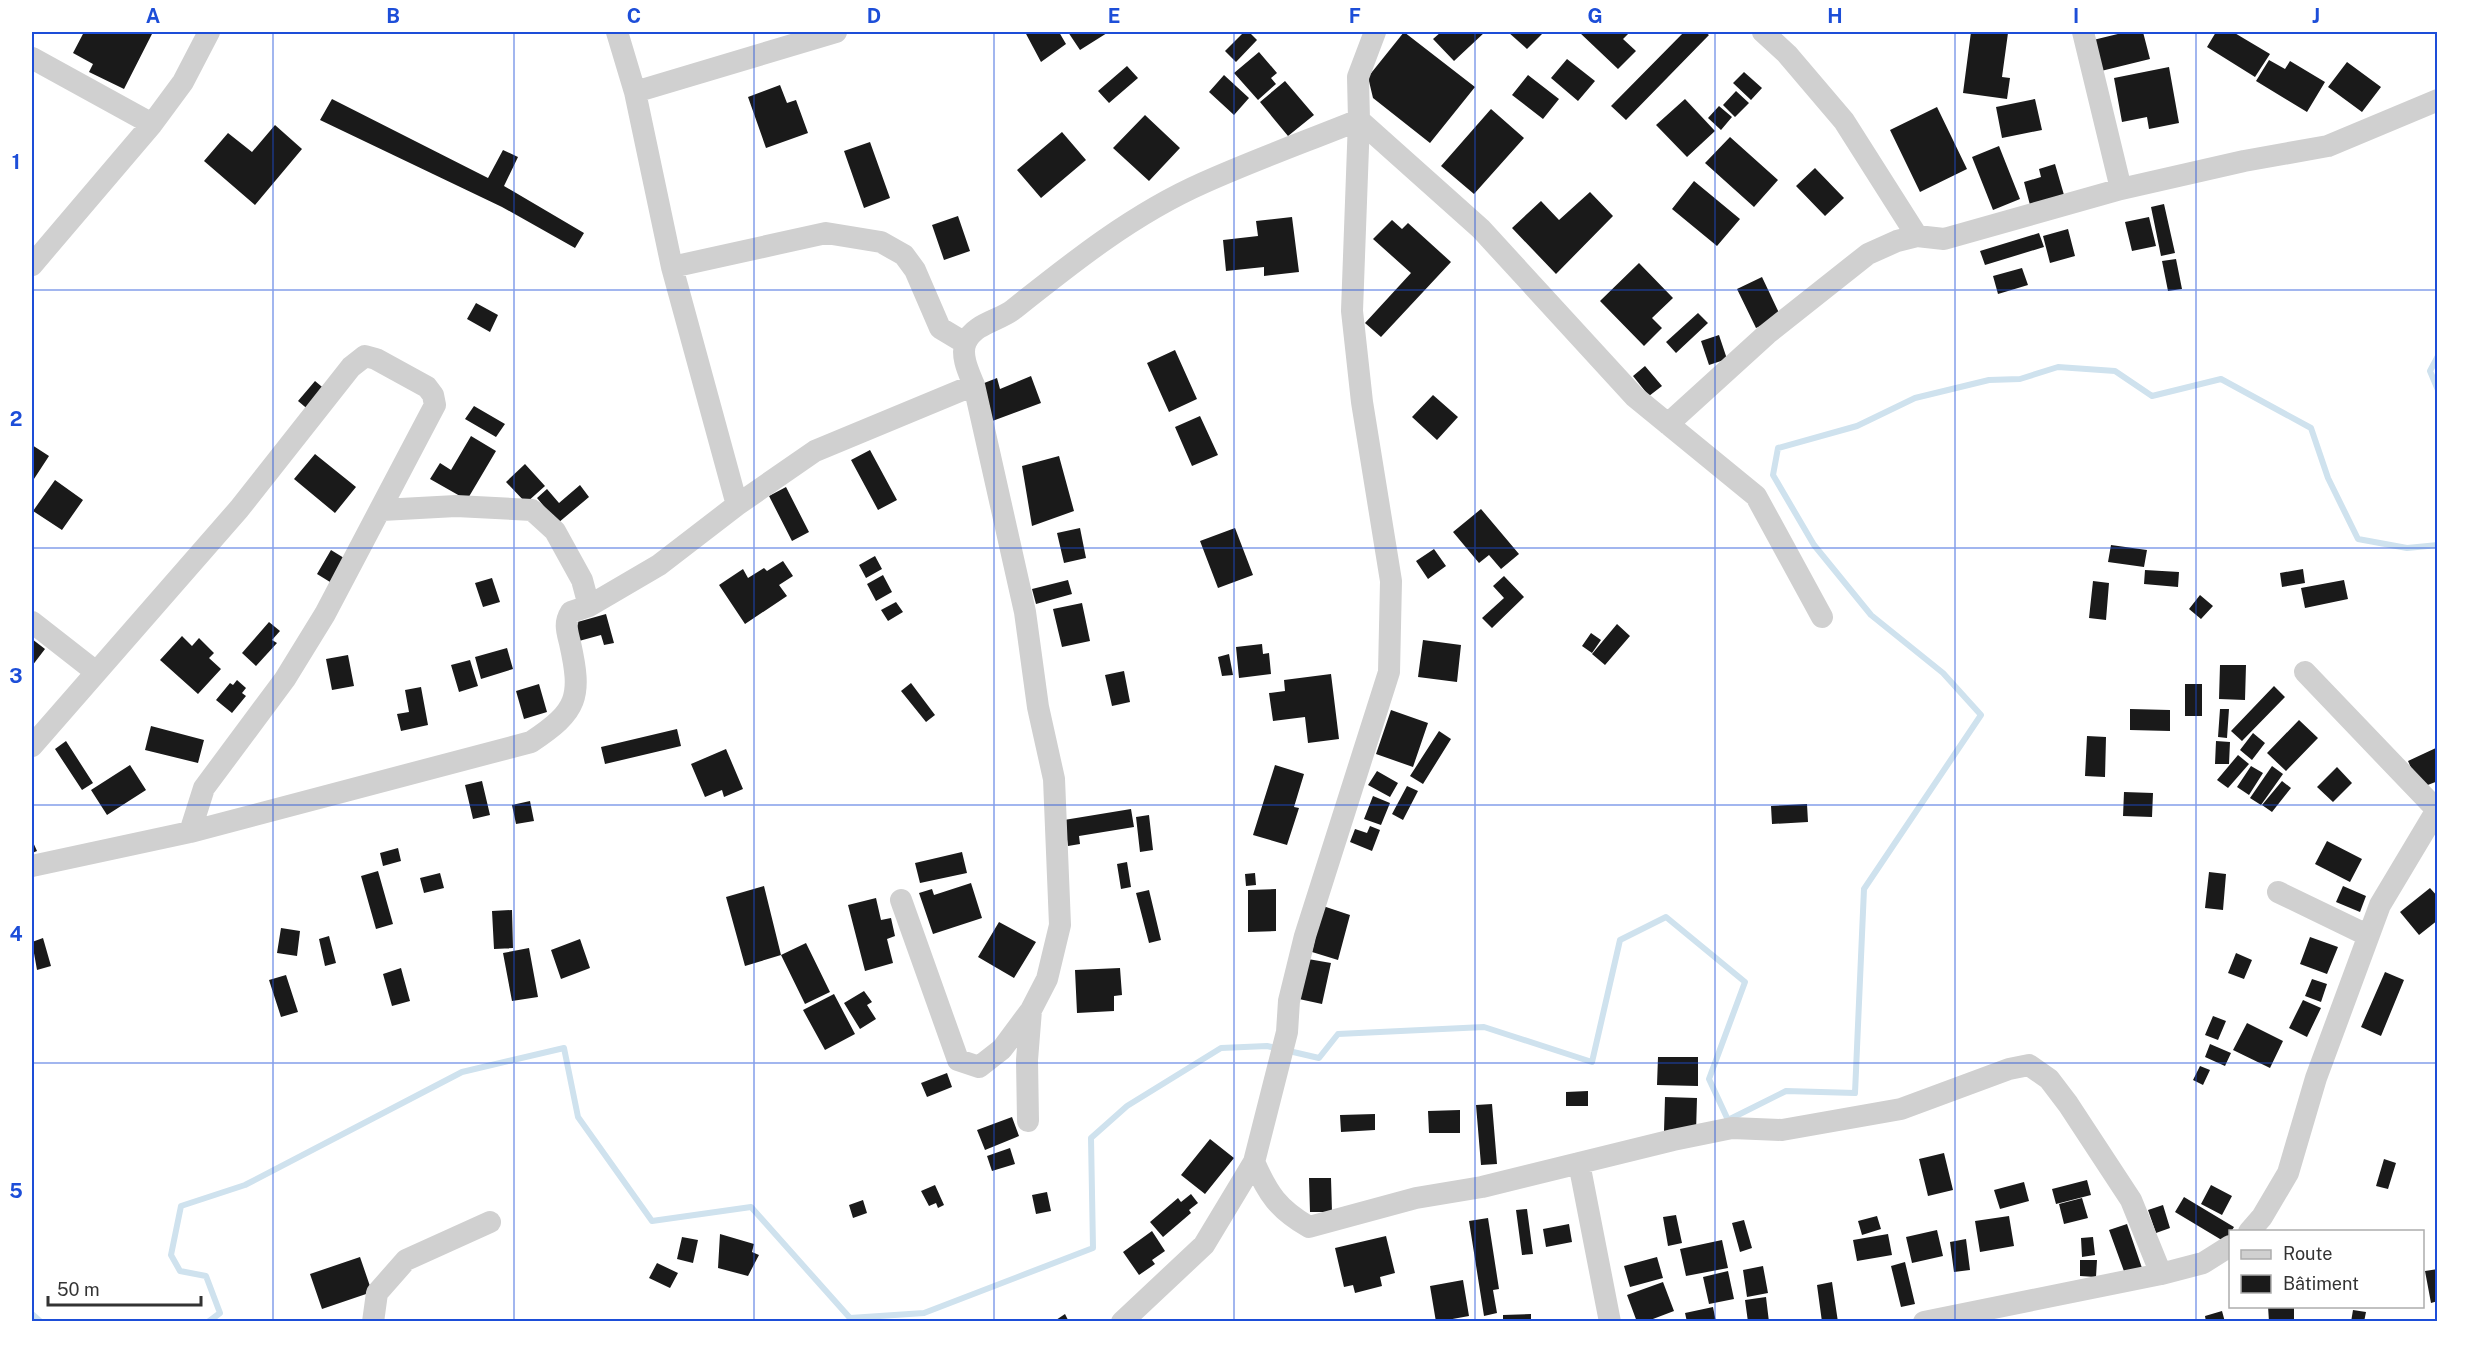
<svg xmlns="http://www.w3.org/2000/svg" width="2469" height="1353" font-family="'Public Sans',sans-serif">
  <rect width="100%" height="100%" fill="#fff"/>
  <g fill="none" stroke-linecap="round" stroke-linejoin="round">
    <path stroke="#cfe2ee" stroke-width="6" d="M2438,356L2430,371L2438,390
      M32,1314L41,1322
      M208,1322L220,1313L206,1276L180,1271L171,1255L181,1206L245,1185L462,1072L564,1048L578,1117L652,1221L751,1207L850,1318L924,1313L1093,1248L1091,1138L1127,1106L1221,1048L1267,1046L1319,1058L1338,1034L1484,1027L1592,1062L1620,940L1666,917L1745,982L1709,1079L1728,1120L1786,1091L1855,1093L1864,889L1981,715L1943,673L1871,615L1814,545L1773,475L1778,448L1857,426L1915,398L1989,380L2020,379L2058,367L2115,371L2152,396L2221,379L2311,428L2328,478L2358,539L2407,548L2438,545"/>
  </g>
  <path fill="#1a1a1a" d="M84,32H153L124,89L89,72L93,64L73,53Z
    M1025,32H1059L1066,44L1041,62Z
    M1068,32H1105L1107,33L1080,50Z
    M1244,32H1249L1257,40L1236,62L1225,51Z
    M1404,32L1475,87L1430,143L1373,98L1368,77Z
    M1441,32H1485L1454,61L1433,39Z
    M1508,32H1544L1527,49Z
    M1579,32H1630L1623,39L1636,51L1618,69Z
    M1684,32H1705L1709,35L1626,120L1611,106Z
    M1971,32L2008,33L2002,77L2010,78L2007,99L1963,93Z
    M2126,32H2143L2150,59L2097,72L2089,41Z
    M2216,32H2233L2270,54L2255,77L2207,47Z
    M1259,52L1277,73L1271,78L1276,84L1258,100L1234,73Z
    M1567,59L1595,81L1578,101L1551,78Z
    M2269,60L2285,69L2290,61L2325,82L2307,112L2256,81Z
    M2347,62L2381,87L2362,112L2328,87Z
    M1127,66L1138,78L1109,103L1098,91Z
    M2169,67L2179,123L2149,129L2147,117L2122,122L2114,78Z
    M1744,72L1762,88L1751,100L1733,83Z
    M1224,75L1249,98L1234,115L1209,92Z
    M1528,75L1559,99L1543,119L1512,95Z
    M1285,81L1314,115L1288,136L1260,102Z
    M780,85L787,103L796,100L808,133L766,148L748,97Z
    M1736,91L1749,103L1735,117L1723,105Z
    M332,99L488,178L503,150L518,157L504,186L584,233L575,248L502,207L320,120Z
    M1685,99L1715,131L1687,157L1656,125Z
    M2035,99L2042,130L2002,138L1996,107Z
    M1719,106L1732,117L1721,130L1708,118Z
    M1937,107L1967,169L1920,192L1890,130Z
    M1491,109L1524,138L1474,194L1441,166Z
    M1145,115L1180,148L1149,181L1113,148Z
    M275,125L302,149L255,205L204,161L228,133L252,152Z
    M1062,132L1086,160L1041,198L1017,170Z
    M1730,137L1778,180L1754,207L1705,163Z
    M870,142L890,198L864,208L844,151Z
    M1999,146L2020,199L1993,210L1972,157Z
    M2055,164L2064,195L2030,205L2024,182L2041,177L2039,169Z
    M1815,168L1844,198L1825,216L1796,186Z
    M1694,181L1740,219L1717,246L1672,209Z
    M1590,192L1613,216L1556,274L1512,228L1541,201L1559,220Z
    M2164,204L2175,253L2161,256L2151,207Z
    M958,216L970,251L944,260L932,225Z
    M1292,217L1299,272L1264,276V267L1226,271L1223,240L1258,236L1256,221Z
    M2149,217L2156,246L2132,251L2125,222Z
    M1392,220L1402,229L1408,223L1451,262L1381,337L1365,323L1411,273L1373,239Z
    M2068,229L2075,256L2050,263L2043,236Z
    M2039,233L2044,247L1985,265L1980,251Z
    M2176,259L2182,289L2168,291L2162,261Z
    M1639,263L1673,298L1652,318L1662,328L1644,346L1600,301Z
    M2022,268L2028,285L1998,294L1993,276Z
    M1762,277L1781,317L1756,328L1737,289Z
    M476,303L498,315L490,332L467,319Z
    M1698,313L1708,323L1676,353L1666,342Z
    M1719,335L1727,359L1709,365L1701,341Z
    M1175,350L1197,399L1169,412L1147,363Z
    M1645,366L1662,386L1649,396L1633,376Z
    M1031,376L1041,403L987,423L974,387L997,378L1000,389Z
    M315,381L327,391L310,411L298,401Z
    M1433,395L1458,417L1437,440L1412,417Z
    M474,406L505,424L496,437L465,419Z
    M1200,416L1218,455L1192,466L1175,427Z
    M471,436L496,451L467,500L430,479L440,463L451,470Z
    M32,445L49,456L32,482Z
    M870,450L897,500L878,510L851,460Z
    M315,454L356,487L335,513L294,479Z
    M1059,456L1074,511L1032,526L1022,466Z
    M525,464L545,486L526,503L506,482Z
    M55,480L83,500L62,530L33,511Z
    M580,485L589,497L558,523L537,498L547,489L559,503Z
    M786,487L809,532L792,541L769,496Z
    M1481,509L1519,554L1501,569L1489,555L1479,563L1453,532Z
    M1080,528L1086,558L1064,563L1057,533Z
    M1235,528L1253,575L1218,588L1200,541Z
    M2111,545L2147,550L2144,567L2108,562Z
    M1434,549L1446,566L1428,579L1416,561Z
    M331,550L344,558L330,582L317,574Z
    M875,556L882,569L866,578L859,565Z
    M783,561L793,576L779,585L787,596L745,624L719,585L743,569L748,578L764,568L767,571Z
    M2303,569L2305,583L2282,587L2280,573Z
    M2145,570L2179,572L2178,587L2144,584Z
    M883,575L892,592L876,601L867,584Z
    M1504,576L1524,597L1492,628L1482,618L1504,598L1493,586Z
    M492,578L500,602L483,607L475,583Z
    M1068,580L1072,594L1036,604L1032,589Z
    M2344,580L2348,599L2305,608L2301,588Z
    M2093,581L2109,583L2106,620L2089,618Z
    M2200,595L2213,606L2201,619L2189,609Z
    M896,602L903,612L888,621L881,610Z
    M1082,603L1090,641L1062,647L1053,609Z
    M606,614L614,643L604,645L601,635L579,641L574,623Z
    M269,622L280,631L272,640L277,643L256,666L242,653Z
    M1617,624L1630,636L1605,665L1592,654Z
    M1591,633L1601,640L1592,653L1582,646Z
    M182,636L192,646L199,638L214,653L209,658L221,669L198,694L160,660Z
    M32,639L45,649L32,666Z
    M1423,640L1461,645L1457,682L1418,677Z
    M1262,644L1263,654L1269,653L1271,674L1239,678L1236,647Z
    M507,648L513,669L481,679L475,657Z
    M1229,654L1233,675L1222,676L1218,657Z
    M348,655L354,686L332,690L326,659Z
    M470,660L478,686L459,692L451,665Z
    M2220,665H2246L2245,700L2219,699Z
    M1124,671L1130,702L1112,706L1105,675Z
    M1331,674L1339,739L1308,743L1305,717L1273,721L1269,693L1285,691L1284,680Z
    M237,680L246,688L242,693L246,696L232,713L216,700L230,683L233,685Z
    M911,683L935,715L926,722L901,691Z
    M539,684L547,712L524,719L516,691Z
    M2185,684H2202V716H2185Z
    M2274,686L2285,697L2242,741L2231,731Z
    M421,687L428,725L401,731L397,714L409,712L405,690Z
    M2130,709L2170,710V731L2130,730Z
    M2220,709H2229L2227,738L2218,737Z
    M1391,710L1428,723L1413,767L1376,754Z
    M2299,720L2318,738L2286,771L2267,753Z
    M151,726L204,740L198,763L145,750Z
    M677,729L681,746L605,764L601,747Z
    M1439,731L1451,739L1423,784L1410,776Z
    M2253,733L2265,743L2252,760L2240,750Z
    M2087,736L2106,737L2105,777L2085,776Z
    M66,741L93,783L82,790L55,749Z
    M2216,741L2230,742L2229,764H2215Z
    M2438,747V781L2420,788L2408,761Z
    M726,749L743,789L724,797L722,790L705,797L691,764Z
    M2238,755L2249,764L2228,788L2217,780Z
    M130,765L146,790L107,815L91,790Z
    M1275,765L1304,774L1294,807L1299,808L1287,845L1253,835Z
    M2251,766L2263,773L2249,795L2237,787Z
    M2272,766L2283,774L2261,805L2250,798Z
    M2337,767L2352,783L2333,802L2317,787Z
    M1377,771L1398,783L1390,797L1368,785Z
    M482,781L490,815L473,819L465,785Z
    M2282,781L2291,788L2272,812L2262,805Z
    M1407,786L1418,791L1403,820L1392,814Z
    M2124,792L2153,793L2152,817L2123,816Z
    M1373,796L1390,803L1381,825L1364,819Z
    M530,801L534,821L516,824L512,805Z
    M1807,804L1808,822L1772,824L1771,806Z
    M1131,809L1134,827L1079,836L1080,844L1068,846L1064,820Z
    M1149,815L1153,850L1140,852L1136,817Z
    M1370,826L1380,830L1372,851L1350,842L1355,829L1367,833Z
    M32,840L37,851L32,853Z
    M2327,841L2362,859L2350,882L2315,864Z
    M398,848L401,861L383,866L380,853Z
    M962,852L967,873L920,883L915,863Z
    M1127,862L1131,887L1121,889L1117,864Z
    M378,871L393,924L376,929L361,876Z
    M2209,872L2226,874L2223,910L2205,908Z
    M440,873L444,888L424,893L420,878Z
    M1255,873L1256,885L1246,886L1245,874Z
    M971,883L982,918L933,934L919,893L932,889L934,895Z
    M764,886L781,955L806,943L830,992L805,1004L781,955L745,966L726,897Z
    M2343,886L2366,896L2360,912L2336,902Z
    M2430,888L2438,897V920L2419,935L2400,912Z
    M1276,889V931L1248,932V890Z
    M1149,890L1161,940L1149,943L1136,893Z
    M876,898L881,920L891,918L895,936L887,939L893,963L865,971L848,905Z
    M1323,906L1350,915L1338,960L1312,952Z
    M512,910L513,948L494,949L492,911Z
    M999,922L1036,942L1014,978L978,957Z
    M281,928L300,931L297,956L277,953Z
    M329,936L336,963L325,966L319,939Z
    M2310,937L2338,947L2327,974L2300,964Z
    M43,938L51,966L37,970L32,942Z
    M580,939L590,968L561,979L551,950Z
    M529,948L538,997L512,1001L503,953Z
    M2236,953L2252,960L2244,979L2228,973Z
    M1308,959L1331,963L1322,1004L1299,999Z
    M401,968L410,1001L392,1006L383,974Z
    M1120,968L1122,995L1114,996V1011L1077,1013L1075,970Z
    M2385,972L2404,980L2381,1036L2361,1027Z
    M286,975L298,1012L281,1017L269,980Z
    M2312,979L2327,984L2321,1002L2305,996Z
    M864,991L872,1002L867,1005L876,1019L860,1029L844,1003Z
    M834,994L855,1034L825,1050L803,1010Z
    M2303,1000L2321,1008L2307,1037L2289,1028Z
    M2213,1016L2226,1021L2218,1040L2205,1035Z
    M2247,1023L2283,1041L2270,1068L2233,1050Z
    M2210,1044L2231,1053L2225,1066L2205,1057Z
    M1658,1057H1698V1086L1657,1085Z
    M2200,1066L2210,1070L2203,1085L2193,1080Z
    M947,1073L952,1087L927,1097L921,1083Z
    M1588,1091V1106H1566V1092Z
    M1665,1097L1697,1098L1696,1132L1664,1131Z
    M1492,1104L1497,1164L1481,1165L1476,1105Z
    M1460,1110V1133H1429L1428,1111Z
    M1375,1114V1130L1341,1132L1340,1115Z
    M1012,1117L1019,1136L985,1150L977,1130Z
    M1210,1139L1234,1158L1205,1194L1181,1175Z
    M1010,1148L1015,1164L992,1171L987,1156Z
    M1944,1153L1953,1190L1928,1196L1919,1159Z
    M2384,1159L2396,1163L2388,1189L2376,1186Z
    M1309,1178H1331L1332,1212H1310Z
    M2087,1180L2091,1195L2056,1204L2052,1189Z
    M2024,1182L2029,1201L2000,1209L1994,1190Z
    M935,1185L944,1205L938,1208L936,1203L929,1206L921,1191Z
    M2211,1185L2232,1196L2222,1215L2201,1204Z
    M1047,1192L1051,1211L1036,1214L1032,1195Z
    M1191,1194L1198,1203L1189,1210L1191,1213L1163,1237L1150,1222L1178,1198L1181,1202Z
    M2184,1197L2234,1227L2225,1242L2175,1212Z
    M2082,1198L2088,1218L2064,1224L2059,1204Z
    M863,1200L867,1213L853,1218L849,1205Z
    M2163,1205L2170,1228L2156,1233L2148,1210Z
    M1527,1209L1533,1254L1522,1255L1516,1210Z
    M1676,1215L1682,1243L1668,1246L1663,1217Z
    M1877,1216L1881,1229L1862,1235L1858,1221Z
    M2009,1216L2014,1246L1980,1252L1975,1221Z
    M1488,1218L1499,1289L1493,1290L1497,1313L1484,1316L1469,1221Z
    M1744,1220L1752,1248L1740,1252L1732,1223Z
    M1569,1224L1572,1242L1546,1247L1543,1229Z
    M2127,1224L2142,1268L2125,1274L2109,1230Z
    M1937,1230L1943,1256L1912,1263L1906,1237Z
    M1152,1231L1165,1251L1152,1260L1155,1264L1139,1275L1123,1252Z
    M720,1234L754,1244L752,1252L759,1255L748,1276L718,1268Z
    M1888,1234L1892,1255L1857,1261L1853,1240Z
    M1386,1236L1395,1273L1380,1277L1382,1286L1355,1293L1353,1285L1344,1287L1335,1248Z
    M682,1237L698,1240L693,1263L677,1259Z
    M2093,1237L2095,1255L2082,1257L2081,1238Z
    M1966,1239L1970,1270L1954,1272L1950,1242Z
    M1722,1240L1728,1268L1686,1276L1680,1249Z
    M360,1257L372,1292L322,1309L310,1274Z
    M1657,1257L1663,1278L1630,1287L1624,1266Z
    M2080,1260H2097L2096,1277L2080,1276Z
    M1905,1262L1915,1304L1901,1307L1891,1266Z
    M657,1263L678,1273L670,1288L649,1278Z
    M1763,1266L1768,1293L1747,1297L1743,1270Z
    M2438,1269V1301L2431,1303L2425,1271Z
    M1728,1271L1734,1299L1709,1304L1703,1277Z
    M1463,1280L1469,1316L1436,1322L1430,1286Z
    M1663,1282L1674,1311L1645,1322H1637L1627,1295Z
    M1832,1282L1838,1322H1822L1817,1285Z
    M1766,1297L1769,1322H1748L1745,1300Z
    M2268,1306H2294V1322H2269Z
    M1713,1307L1716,1322H1687L1685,1313Z
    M2353,1310L2366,1312L2364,1322H2351Z
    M2222,1311L2225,1322H2206L2205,1316Z
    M1065,1314L1069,1322H1053Z
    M1531,1314V1322H1503V1315Z"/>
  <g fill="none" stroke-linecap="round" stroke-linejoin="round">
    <path stroke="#d0d0d0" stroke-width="22" d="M617,32L635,92L672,267L737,505
      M1763,32L1787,54L1844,121L1917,236
      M2083,32L2121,189
      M32,58L152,124
      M635,92L836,32
      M32,265L152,124L183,82L209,32
      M672,267L826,233L881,242L904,255L915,270L940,328L965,343
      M1668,424L1767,334L1868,254L1897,241L1917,236L1944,239L2121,189L2244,161L2328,146L2438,100
      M382,510L456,506L532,510L555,531L582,580L589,606
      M32,622L96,672
      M2305,672L2438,811
      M32,746L239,509L351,367L365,356L376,359L427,387L433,395L435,405L325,614L285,679L204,788L190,832
      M32,866L190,832L531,742C578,711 582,697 570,643C567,631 564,623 571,612L589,606L659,565L737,505L815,451L974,385
      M2278,892L2367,935
      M901,900L958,1060L979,1067L1002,1049L1031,1010L1047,979L1060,925L1054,779L1038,707L1025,612L974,385C969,373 960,355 966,342C975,323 999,321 1014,309C1073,262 1133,214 1203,183C1254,160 1307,141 1359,120L1481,229L1635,397L1756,496L1822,617
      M1028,1121L1027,1060L1031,1010
      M1254,1162C1268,1194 1278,1209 1309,1227L1416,1198L1482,1187L1673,1140L1732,1128L1782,1130L1901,1109L2009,1069L2029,1065L2049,1079L2068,1104L2131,1200L2161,1274
      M1579,1163L1610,1322
      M2249,1232L2262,1217L2288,1173L2316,1078L2380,905L2438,808
      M373,1322L377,1293L406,1260L490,1222
      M1122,1322L1204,1245L1254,1162L1287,1032L1289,1001L1305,936L1389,672L1391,581L1362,402L1352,311L1359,120L1358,77L1375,32
      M1924,1322L2161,1274L2203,1263L2230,1246"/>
  </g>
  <path fill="none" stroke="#1d4ed8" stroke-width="1.5" stroke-opacity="0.55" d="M273,32V1322M514,32V1322M754,32V1322M994,32V1322M1234,32V1322M1475,32V1322M1715,32V1322M1955,32V1322M2196,32V1322M32,290H2438M32,548H2438M32,805H2438M32,1063H2438"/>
  <rect width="2469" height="1353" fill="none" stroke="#ffffff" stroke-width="66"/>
  <rect x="2229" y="1230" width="195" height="78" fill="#ffffff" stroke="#adadad" stroke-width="1.5"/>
  <rect x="2241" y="1250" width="30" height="9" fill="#d0d0d0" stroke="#adadad" stroke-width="1.5"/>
  <text x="2283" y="1260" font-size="18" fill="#333333">Route</text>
  <rect x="2241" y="1275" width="30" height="18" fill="#1a1a1a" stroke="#adadad" stroke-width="1.5"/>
  <text x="2283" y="1290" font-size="18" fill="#333333">Bâtiment</text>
  <path d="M48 1296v9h153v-9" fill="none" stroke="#333333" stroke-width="3"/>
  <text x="57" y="1296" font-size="18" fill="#333333" stroke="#ffffff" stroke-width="4.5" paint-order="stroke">50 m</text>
  <rect x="33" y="33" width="2403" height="1287" fill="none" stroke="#1d4ed8" stroke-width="2"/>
  <g font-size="20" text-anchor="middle" font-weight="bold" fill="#1d4ed8">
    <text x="153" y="23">A</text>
    <text x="393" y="23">B</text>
    <text x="634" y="23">C</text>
    <text x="874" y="23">D</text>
    <text x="1114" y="23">E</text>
    <text x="1355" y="23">F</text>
    <text x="1595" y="23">G</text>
    <text x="1835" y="23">H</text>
    <text x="2076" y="23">I</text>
    <text x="2316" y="23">J</text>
    <text x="16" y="169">1</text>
    <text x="16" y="426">2</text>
    <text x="16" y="683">3</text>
    <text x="16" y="941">4</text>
    <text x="16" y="1198">5</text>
  </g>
</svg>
